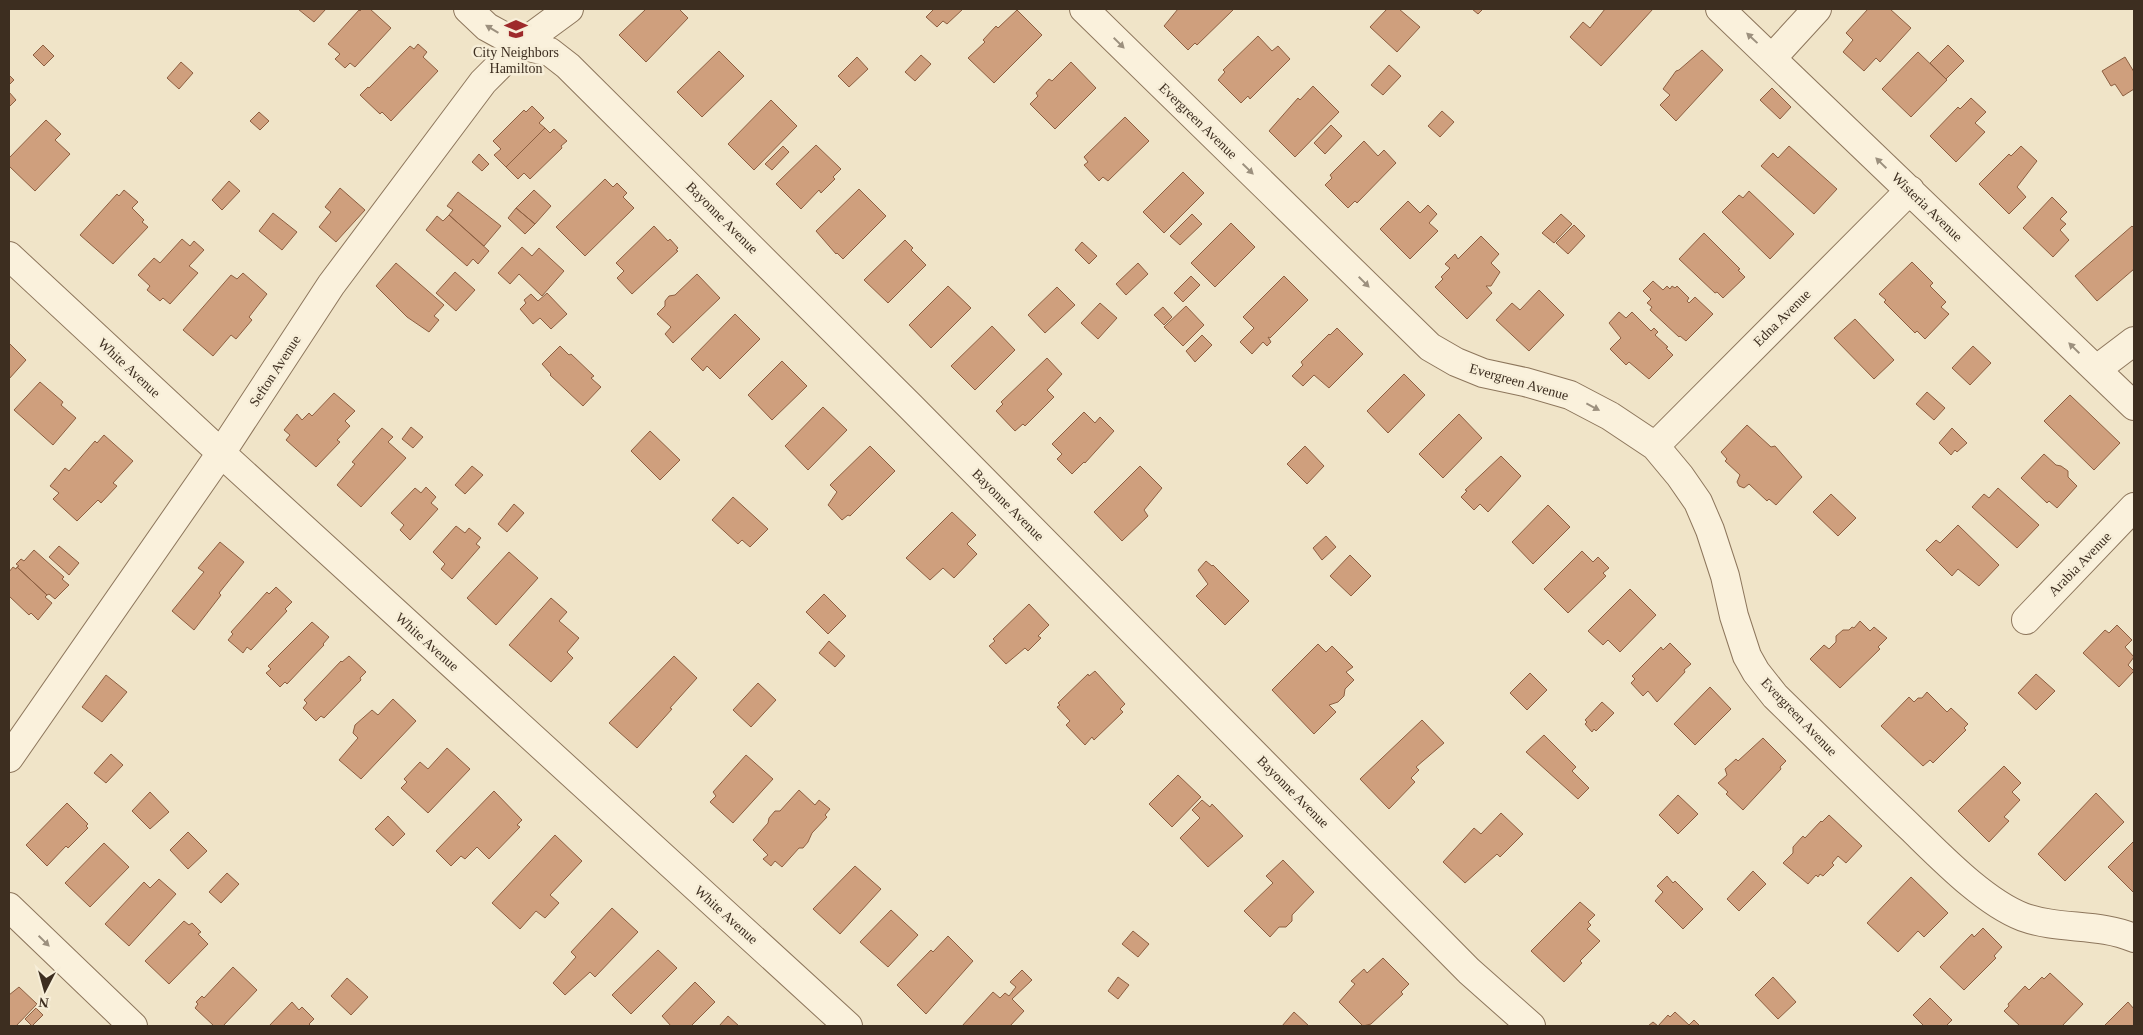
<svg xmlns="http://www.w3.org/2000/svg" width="2143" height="1035" font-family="Georgia,serif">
  <rect width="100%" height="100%" fill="#f0e4c8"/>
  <path fill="#cf9f7d" stroke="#8d5f41" d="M298,9H326L314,22Z
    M362,9H370L391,28L355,67L350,63L345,68L335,59L340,54L328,44L359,10L360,11Z
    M646,9H679L688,18L646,62L619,35Z
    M931,9H963L947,24L943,21L937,27L926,17L933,10Z
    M1178,9H1234L1197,45L1195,43L1188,50L1164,26Z
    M1387,9H1399L1420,27L1397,52L1370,27Z
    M1472,9H1483L1478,14Z
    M1605,9H1653L1601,66L1570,37L1583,22L1590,28Z
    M1868,9H1890L1911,28L1880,62L1876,58L1864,71L1843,52L1853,40L1846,33Z
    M1017,10L1042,35L994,83L968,58L985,42L983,40L996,26L998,28Z
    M1258,36L1272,51L1278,46L1290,59L1250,99L1248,96L1241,103L1218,80L1225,72L1223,70Z
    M418,44L427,52L423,57L438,71L391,121L382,112L380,114L360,95L368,87L369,88L410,46L414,49Z
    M43,45L54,56L44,66L33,55Z
    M1948,45L1964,61L1946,79L1930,63Z
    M1702,50L1723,70L1676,121L1660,105L1670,95L1663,89L1676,71L1679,70Z
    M719,51L744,76L702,117L677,92Z
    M1918,52L1947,80L1911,117L1882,89Z
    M921,55L931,64L915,81L905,72Z
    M857,57L868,69L849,87L838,76Z
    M2125,57L2134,72V89L2123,96L2115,84L2111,86L2102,71Z
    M181,62L193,73L179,89L167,78Z
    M1071,62L1096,88L1055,129L1030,104L1038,96L1036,93L1049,79L1052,81Z
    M1389,65L1401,76L1383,95L1371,85Z
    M9,75L14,80L9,85Z
    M1313,86L1339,112L1295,157L1269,131L1298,98L1300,100Z
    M1772,88L1791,107L1780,119L1760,100Z
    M9,92L16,100L9,107Z
    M1971,98L1986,112L1975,123L1985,132L1956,162L1930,136L1958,107L1960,109Z
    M771,100L797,126L754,170L728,144Z
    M532,106L544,118L539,123L545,128L506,167L494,155L501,149L493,141L524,110L526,112Z
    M1442,111L1454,122L1440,137L1428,126Z
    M259,112L269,121L260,130L250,121Z
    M1125,117L1149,141L1108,181L1103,177L1099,181L1084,165L1088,162L1084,157Z
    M46,120L61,134L55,140L70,154L35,191L9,166V158Z
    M1331,125L1342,136L1325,154L1314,143Z
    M545,128L550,133L554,129L567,141L561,146L562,148L530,179L524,173L518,179L506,167Z
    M1364,141L1378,156L1384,150L1396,163L1357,203L1355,201L1348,208L1325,185L1332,178L1330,175Z
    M816,145L841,169L833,177L835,179L821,193L819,190L801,209L776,184Z
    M783,146L789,152L772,170L765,164Z
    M1789,146L1837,189L1814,214L1761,166L1773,153L1778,158Z
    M2021,146L2037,161L2017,187L2026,197L2009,214L1979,184L2009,154L2011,156Z
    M479,154L489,164L482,171L472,162Z
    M1183,172L1204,193L1164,233L1143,212Z
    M605,179L613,187L617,183L627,193L623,197L634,208L585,256L556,227Z
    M229,181L240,191L222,210L212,200Z
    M340,188L365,210L336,242L319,227L331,212L325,207Z
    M859,189L886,216L843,259L837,253L836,254L816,231Z
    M124,190L138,202L132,208L144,220L142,222L148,227L113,264L80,235L117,194L119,196Z
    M534,190L551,206L535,224L516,208Z
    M1749,191L1794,234L1770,259L1722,212L1739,195L1743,198Z
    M458,192L501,226L484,246L449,215L453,210L447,206Z
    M2052,197L2067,212L2060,219L2066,224L2060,230L2069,240L2053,257L2023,228Z
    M1408,201L1420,213L1428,205L1437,214L1429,223L1438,231L1410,259L1380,229Z
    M516,208L535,224L525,234L508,218Z
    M273,213L297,232L282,250L259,231Z
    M1192,214L1202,224L1180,245L1170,236Z
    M1561,214L1572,224L1554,243L1542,233Z
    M449,215L489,251L478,264L473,259L467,266L426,230L437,216L443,221Z
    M1231,223L1255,247L1215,287L1191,263Z
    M1574,225L1585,236L1568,254L1556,243Z
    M654,226L668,241L670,239L678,248L676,250L678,251L632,294L617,278L624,271L616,263Z
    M2132,226L2134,228V269L2097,301L2075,276Z
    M1704,233L1740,269L1738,270L1745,277L1723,298L1717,292L1715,293L1679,259Z
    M1481,236L1499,254L1491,263L1500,272L1491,286H1486L1492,293L1467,319L1435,287L1443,279L1441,277L1450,268L1445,264L1455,254L1458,259Z
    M182,239L190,246L194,241L204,250L189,266L198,273L170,304L163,298L160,301L147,290L150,286L138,275L154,258L160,263Z
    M905,240L913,248L911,250L926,265L888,303L864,280Z
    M1082,242L1097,256L1089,264L1075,250Z
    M522,247L532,256L539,248L564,271L542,296L519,274L510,284L498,273Z
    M1912,262L1933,283L1930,286L1946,302L1941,307L1949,314L1925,339L1917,331L1915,333L1884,302L1886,300L1879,294Z
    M396,263L444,305L434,316L439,320L429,332L407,317L376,286Z
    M1138,263L1148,274L1126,295L1116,284Z
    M455,272L475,290L456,311L436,293Z
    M243,273L267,294L249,317L252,320L236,339L231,335L213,356L183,330L231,275L237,279Z
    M697,274L720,298L673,343L665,334L671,327L657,314L665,306V301L669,296L675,295Z
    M1191,276L1200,285L1183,302L1174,293Z
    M1284,276L1308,300L1270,338L1268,337L1271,342L1267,346L1263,342L1252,354L1240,342L1254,328L1243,317Z
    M1653,281L1663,290L1667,286L1670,289L1672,286L1675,288L1677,286L1689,298L1687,301L1689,303L1695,297L1713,314L1686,341L1680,336L1679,337L1650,310L1652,307L1647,303L1651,299L1643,291Z
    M948,286L971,308L931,348L909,325Z
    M1057,287L1075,305L1045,333L1028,315Z
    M1539,290L1564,315L1529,351L1496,320L1512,303L1520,310Z
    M547,293L567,314L551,329L540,318L533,324L520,309L526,303L524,300L531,294L538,301Z
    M1100,303L1117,318L1098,339L1081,323Z
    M1186,306L1204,325L1183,346L1164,327Z
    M1163,307L1172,317L1164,325L1154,315Z
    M1619,312L1626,318L1632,312L1651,331L1654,328L1658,332L1655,335L1668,347L1666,348L1673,355L1649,379L1629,362L1626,365L1610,349L1621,338L1609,323Z
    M735,314L760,339L720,379L707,366L703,371L691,359Z
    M1855,319L1894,360L1874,379L1834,338Z
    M992,326L1015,350L975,390L951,366Z
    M1337,328L1363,354L1329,388L1314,375L1303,386L1292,376L1303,365L1301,362L1329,334L1330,335Z
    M1202,335L1212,345L1195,362L1186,351Z
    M9,343L26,360L9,379Z
    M560,346L569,355L571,354L594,376L591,378L601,387L583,406L550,375L551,374L542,364Z
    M1973,346L1991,363L1970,385L1952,368Z
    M1047,358L1062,374L1047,390L1054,397L1025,426L1023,424L1015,431L996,411L1003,404L1001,402Z
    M782,361L807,386L772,420L748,395Z
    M1404,374L1425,395L1388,433L1367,411Z
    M40,382L63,402L61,405L76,418L53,445L14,410Z
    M1927,392L1945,408L1934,420L1916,404Z
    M334,393L355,411L345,421L350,426L337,440L340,442L316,467L286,440L290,435L284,430L297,414L302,420L309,413L312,416Z
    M2070,395L2120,443L2094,470L2044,421Z
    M823,407L847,430L808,470L785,446Z
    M1084,412L1095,423L1100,417L1114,431L1085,463L1084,462L1072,474L1057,459L1062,454L1052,444Z
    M1459,414L1482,438L1443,478L1419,454Z
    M1747,425L1771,447L1775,446L1802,477L1776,505L1769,499L1767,501L1749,484L1744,488L1739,486L1737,482L1740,475L1725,461L1727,459L1721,452Z
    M411,427L423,437L413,448L402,439Z
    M382,428L393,437L388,442L406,458L361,507L337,485L355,464L352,462Z
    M1952,428L1967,443L1957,452L1955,450L1951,455L1939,443Z
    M650,431L680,460L660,480L631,451Z
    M104,435L133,461L113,483L117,486L101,503L98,500L77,521L53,499L59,493L50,486L65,468L69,471L95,441L97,443Z
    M870,446L895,471L850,516L848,515L842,520L828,505L837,492L830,485Z
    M1305,446L1324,466L1307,484L1287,464Z
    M2044,454L2056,465L2061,466L2068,471V477L2077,486L2057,508L2049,501L2047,503L2021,478Z
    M1501,456L1521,476L1488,512L1480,504L1474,510L1461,497L1467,491L1465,490Z
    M472,466L483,475L465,494L455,485Z
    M1140,466L1162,488L1144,510L1148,516L1122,541L1094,512Z
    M426,487L436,497L431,503L438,509L410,540L400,530L404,525L391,513L415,488L421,493Z
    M1998,488L2039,525L2017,548L1972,507L1984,494L1989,498Z
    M1831,494L1856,518L1838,536L1813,512Z
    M733,497L768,529L750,547L742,540L738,544L712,520Z
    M514,504L524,513L507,532L498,524Z
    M1548,505L1570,527L1533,564L1512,542Z
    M952,512L976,535L967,544L977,554L954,578L943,568L930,580L906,558Z
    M1958,525L1999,565L1979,586L1958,569L1952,576L1926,550L1936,540L1940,543Z
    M456,526L465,533L469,528L481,538L476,544L480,547L452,579L441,569L445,564L433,552Z
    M1326,536L1336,547L1322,560L1313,548Z
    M220,542L244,562L219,593L221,595L194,630L172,611L204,572L198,568Z
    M59,546L79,563L69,575L49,557Z
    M34,550L64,577L62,579L69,585L55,599L49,594L47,595L17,567L19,566L16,564L21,559L24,561Z
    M1582,551L1593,562L1598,557L1609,568L1603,573L1606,576L1568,613L1544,589Z
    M509,552L538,578L496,625L467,598Z
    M1350,555L1371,576L1351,596L1330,576Z
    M1206,561L1212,566L1213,565L1249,601L1225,625L1196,596L1208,584L1198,570Z
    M13,567L16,569L17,567L47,595L45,597L52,603L38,620L31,613L29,615L9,596V572Z
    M276,587L292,602L285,609L287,611L251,650L247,647L243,653L228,640L233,634L231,632L267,592L269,594Z
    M1630,589L1656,615L1620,652L1608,640L1603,645L1588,631Z
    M824,594L846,616L828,634L806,612Z
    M551,598L567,612L559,621L579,638L567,652L573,658L551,682L509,645Z
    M1029,604L1049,625L1038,636L1041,638L1028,651L1025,648L1006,664L989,646L995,641L993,639Z
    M1860,621L1870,631L1874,627L1887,638L1878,647L1880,649L1840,688L1810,659L1824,645L1829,649L1836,642V636L1843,630H1849L1852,627L1854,628Z
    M312,622L329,637L323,644L324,645L287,684L285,682L280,687L266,673L271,669L268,666Z
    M2117,625L2132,640L2125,647L2134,657L2128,665L2134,671L2119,687L2083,653L2105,630L2109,633Z
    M829,641L845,656L835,667L819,653Z
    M1670,643L1691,664L1684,670L1685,672L1657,702L1648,691L1643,696L1631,683L1635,679L1632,676L1661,647L1663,650Z
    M1318,644L1326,652L1332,646L1353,667L1346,672L1354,680L1345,689L1344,696L1338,702L1329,705L1336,712L1314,734L1272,690Z
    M349,656L366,672L360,678L361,680L324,718L321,716L316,721L303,708L307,703L304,700L341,661L342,662Z
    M674,656L697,678L670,708L672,709L637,748L609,723Z
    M1095,671L1125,704L1120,709L1123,712L1094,740L1092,737L1085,745L1066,725L1070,721L1057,707L1060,705L1058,703L1088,674L1089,676Z
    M1530,673L1547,690L1527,710L1510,693Z
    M2036,674L2055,691L2036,710L2018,693Z
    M106,675L127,692L102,722L82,707Z
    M758,683L776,700L751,727L733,710Z
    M1710,687L1731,709L1695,745L1674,724Z
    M1927,692L1947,712L1951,708L1968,724L1964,728L1966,730L1933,763L1930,760L1923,766L1881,726L1909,697L1914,702L1918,698H1922Z
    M393,699L416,721L361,779L339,760L358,738L353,733L355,725L372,710L378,715Z
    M1602,702L1614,713L1596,731L1594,729L1592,732L1585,724L1587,722L1585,720Z
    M1422,720L1444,743L1416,767L1419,770L1411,778L1415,782L1389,809L1360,779Z
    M1544,735L1576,767L1572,771L1589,788L1578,799L1526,752Z
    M1763,738L1786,761L1780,767L1781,769L1743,810L1726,794L1728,792L1718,783L1727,775L1725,769L1736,759L1738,761Z
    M447,748L470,769L428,813L401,788L407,782L404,779L420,762L428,769Z
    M111,754L123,765L106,783L94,773Z
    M746,755L773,779L733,823L710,802L716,796L713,792Z
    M2004,766L2021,783L2012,792L2020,800L2004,817L2009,821L1989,842L1958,811Z
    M1178,775L1201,797L1172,827L1149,804Z
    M799,790L815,805L819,800L830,809L825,815L827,817L812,833L808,842L803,848H799L782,867L775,861L771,866L763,859L768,855L753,840L768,823L769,818L775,811H780Z
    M494,791L522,820L517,825L520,827L489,859L477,847L465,859L461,856L451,866L436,851Z
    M150,792L169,812L150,829L132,811Z
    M2096,793L2124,822L2065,881L2038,854Z
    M1678,795L1698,814L1678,834L1659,815Z
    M1202,800L1210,807L1212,804L1243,836L1208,867L1180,838L1200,818L1192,810Z
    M67,803L88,824L86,826L88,828L68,848L66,846L47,866L26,845Z
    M1501,813L1523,834L1500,857L1497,854L1465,883L1443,862L1474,828L1481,834Z
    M1829,815L1862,846L1846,863L1838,856L1832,863L1834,865L1823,876L1820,874L1818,877L1816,875L1808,884L1783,863L1793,853V847L1803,836L1805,838L1821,821L1822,822Z
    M388,816L405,834L393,846L375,829Z
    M188,832L207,851L188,869L170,850Z
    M555,835L582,861L550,895L559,903L545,918L536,911L520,929L492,903Z
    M2134,841V893L2108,867Z
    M104,843L129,867L90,907L65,883Z
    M1283,860L1314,892L1292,915V921L1286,927H1279L1270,937L1244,911L1273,883L1266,876Z
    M855,866L881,889L840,934L813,909Z
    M1753,871L1766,884L1739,911L1727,899Z
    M227,873L239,884L221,903L209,892Z
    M1667,876L1673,883L1675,881L1703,909L1683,929L1655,901L1663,892L1657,886Z
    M1911,877L1948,913L1924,937L1918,931L1898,952L1867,923Z
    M159,879L176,894L129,946L105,924L144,882L150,888Z
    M1580,902L1595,915L1588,922L1591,925L1587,929L1600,941L1580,961L1582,963L1564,982L1531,951Z
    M612,908L638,932L595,977L590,972L565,995L553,983L576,957L571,952Z
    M891,910L918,935L888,967L860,942Z
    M184,921L189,925L192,923L201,932L198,934L208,944L169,984L145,961Z
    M1983,928L2002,947L1994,956L1996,958L1964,990L1940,967L1972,934L1974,937Z
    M1133,931L1149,944L1138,957L1122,944Z
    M948,936L973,961L926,1014L897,985L931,950L933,952Z
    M658,950L677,968L631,1014L612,995Z
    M1383,958L1409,984L1401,992L1403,994L1371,1024L1363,1026L1339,1002L1355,984L1351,981L1364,969L1367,973Z
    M233,967L257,990L223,1026H214L195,1008L198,1004L196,1002L202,996L204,998Z
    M1022,970L1032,980L1012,999L1024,1011L1010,1026H962L993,992L1000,998L1005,993L1009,996L1016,987L1010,982Z
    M2050,973L2083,1004L2062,1026H2020L2004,1011L2009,1006L2008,1004L2025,986L2029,990L2042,977L2044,979Z
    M1118,977L1129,985L1118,999L1108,991Z
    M1773,977L1796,1002L1778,1019L1755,995Z
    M347,978L368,997L351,1015L331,996Z
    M695,982L715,1002L691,1026H671L662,1016Z
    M19,987L37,1004L16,1026H9V995Z
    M1930,998L1952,1020L1946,1026H1924L1913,1015Z
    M292,1002L299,1010L302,1007L314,1019L309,1024L311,1026H269Z
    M2128,1002L2134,1009V1026H2104Z
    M36,1008L43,1015L32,1026L25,1019Z
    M1294,1012L1309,1026H1282Z
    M1675,1012L1689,1025L1694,1020L1700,1026H1648L1653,1022L1658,1026L1668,1015L1670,1017Z
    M728,1016L739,1026H719Z"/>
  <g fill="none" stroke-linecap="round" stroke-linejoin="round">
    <defs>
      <path id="minor" d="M468,9L487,27L520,45L550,52L568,66L910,406L1469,971L1531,1026
        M1084,9L1430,347L1456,362L1483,373L1525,382L1570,395L1610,416L1655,446L1680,476L1698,502L1710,530L1725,576L1734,616L1747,656L1756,672L1775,696C1820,740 1865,784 1911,828C1941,857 1984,902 2023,917C2059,930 2099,923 2134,938
        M1720,9L2134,406
        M1773,57L1817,9
        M9,256L221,453L848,1026
        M2097,369L2134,341
        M1655,446L1910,190
        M2026,620L2134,507
        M9,758L221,453L331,285L483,82L520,45L569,9
        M9,907L133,1026"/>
    </defs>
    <use href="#minor" stroke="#8d765c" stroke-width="30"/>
    <use href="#minor" stroke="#faf1dc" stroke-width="28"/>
  </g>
  <defs><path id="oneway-solid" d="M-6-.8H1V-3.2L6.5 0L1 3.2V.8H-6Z" transform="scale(1.25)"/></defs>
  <g fill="#9c907e">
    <use href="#oneway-solid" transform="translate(492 29) rotate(-149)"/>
    <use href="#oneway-solid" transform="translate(1752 38) rotate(-137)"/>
    <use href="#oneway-solid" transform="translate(1119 43) rotate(45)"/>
    <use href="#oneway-solid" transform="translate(1881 163) rotate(-136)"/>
    <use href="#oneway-solid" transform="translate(1248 169) rotate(44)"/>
    <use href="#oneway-solid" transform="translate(1364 282) rotate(45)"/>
    <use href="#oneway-solid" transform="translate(2074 348) rotate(-136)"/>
    <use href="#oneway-solid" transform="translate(1593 407) rotate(28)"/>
    <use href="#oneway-solid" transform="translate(44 941) rotate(44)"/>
  </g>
  <defs>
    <symbol id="school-bare" viewBox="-9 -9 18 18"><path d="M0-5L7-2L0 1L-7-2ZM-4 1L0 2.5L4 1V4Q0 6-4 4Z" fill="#9e2a2b" stroke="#f7eed8" stroke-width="2.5" paint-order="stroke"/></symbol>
  </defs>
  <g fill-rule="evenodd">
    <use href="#school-bare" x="500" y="13" width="32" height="32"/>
  </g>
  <g text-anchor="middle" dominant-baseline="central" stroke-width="5" stroke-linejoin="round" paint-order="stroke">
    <g font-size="14" fill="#3d2e20" stroke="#f7eed8">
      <text x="516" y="52">City Neighbors<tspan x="516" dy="16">Hamilton</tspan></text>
    </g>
    <g font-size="14" fill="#3d2e20" stroke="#f7eed8">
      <text transform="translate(1198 121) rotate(44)">Evergreen Avenue</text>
      <text transform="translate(1927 207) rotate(44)">Wisteria Avenue</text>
      <text transform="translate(722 218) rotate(45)">Bayonne Avenue</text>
      <text transform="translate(1782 318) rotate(-45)">Edna Avenue</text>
      <text transform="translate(129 368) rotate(43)">White Avenue</text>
      <text transform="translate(275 371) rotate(-57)">Sefton Avenue</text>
      <text transform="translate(1519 382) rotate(16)">Evergreen Avenue</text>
      <text transform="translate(1008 505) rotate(45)">Bayonne Avenue</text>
      <text transform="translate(2080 564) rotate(-46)">Arabia Avenue</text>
      <text transform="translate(427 642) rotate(42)">White Avenue</text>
      <text transform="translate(1799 717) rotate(46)">Evergreen Avenue</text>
      <text transform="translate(1293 792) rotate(45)">Bayonne Avenue</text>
      <text transform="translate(726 915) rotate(42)">White Avenue</text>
    </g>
  </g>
  <rect width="2143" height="1035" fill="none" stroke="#3d2e20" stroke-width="20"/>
  <g transform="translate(45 990) rotate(186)" stroke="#f7eed8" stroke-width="4" paint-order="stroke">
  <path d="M0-4L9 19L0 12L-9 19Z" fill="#3d2e20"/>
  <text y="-8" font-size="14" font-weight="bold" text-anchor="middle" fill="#3d2e20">N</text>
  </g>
</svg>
